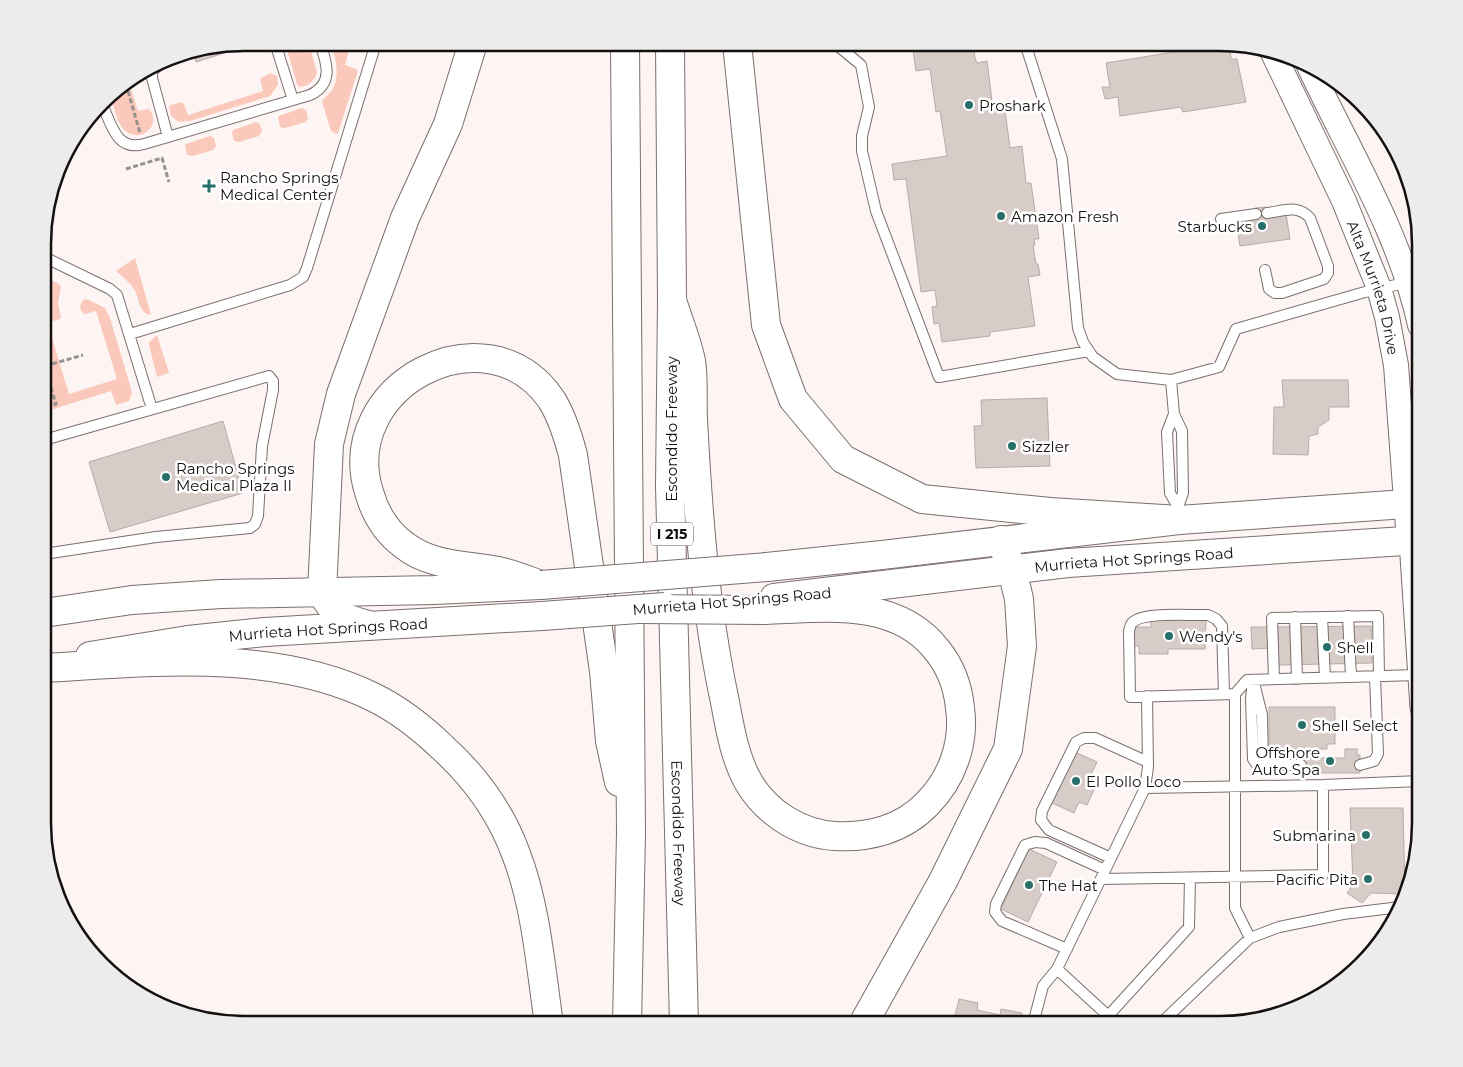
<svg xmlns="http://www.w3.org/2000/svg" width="1463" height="1067" font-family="Montserrat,sans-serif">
  <rect width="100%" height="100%" fill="#fdf5f3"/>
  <path fill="#fbc9bb" d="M285,43H309L317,73C314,82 308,86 299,87L297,84Z
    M331,43H351L345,65L356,69L358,71L338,133L336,134L331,131L322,102C324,97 329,95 332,90C341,74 335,59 331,43Z
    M270,73L277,76L278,85L270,96L190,121L179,122L171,116L169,107L171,105L181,102L184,104L188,115L263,91L260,79Z
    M129,82L138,111L149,109C163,124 140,145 124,130C116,122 114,105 110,94Z
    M302,108L306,110L308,118L306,122L285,128L280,127L278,118L279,116Z
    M256,122L260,124L262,131L259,136L239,142L234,141L232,132L233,130Z
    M210,136L214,138L216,146L213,150L193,156L187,155L185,146L186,144Z
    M135,258L151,315C138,313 140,298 134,289C129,282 122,276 116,271Z
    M44,277L59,284L61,287L58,303L61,317L60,319L49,322L48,325L69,394L117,379L96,311L85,314L81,311L80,306L83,300L87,299L105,308L110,318L130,385L132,393L129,401L116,405L111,391L44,412Z
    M157,335L169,373L157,377L149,345V342Z"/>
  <path fill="#d8ccc8" stroke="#b7aba7" d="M912,43H973L975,58L977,63L987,61L992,101L995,105L1004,103L1010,148L1022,146L1026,183H1031L1039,239H1034L1035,245H1033L1036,264H1038L1040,275L1028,277L1035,326L990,332V336L942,342L939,323L934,324L932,307L937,306L935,290L921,292L906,179L894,180L892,164L947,156L940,111L936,112L930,69L916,71Z
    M1230,43L1231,59H1237L1246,102L1183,112L1181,107L1120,116L1118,97L1105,99L1102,87H1110L1106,63Z
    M232,45L234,50L196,62L193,53Z
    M1266,207L1268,217L1286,214L1290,239L1240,246L1236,222L1256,219L1255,208Z
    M1282,380H1348L1349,407H1329V420L1318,427V434L1309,436L1308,455L1273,454L1274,407H1284Z
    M1047,398L1050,466L976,468L974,426H982L981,400Z
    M223,421L243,493L110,532L89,462Z
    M1151,618H1206L1205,649H1168V654H1139V646H1134L1133,627H1151Z
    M1371,626L1372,663L1278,665L1277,627Z
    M1251,627H1269L1270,648L1252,649Z
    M1269,707H1335V744H1327V749H1269Z
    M1345,749H1357V755H1360V773H1301L1300,758H1345Z
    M1073,751L1097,762L1089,779L1097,783L1087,805L1079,802L1074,813L1050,802Z
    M1350,808H1403L1405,894L1371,893L1362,903L1347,893L1353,885Z
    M1029,849L1057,862L1028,922L1001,909Z
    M959,999L978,1003L977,1010L1000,1015L1001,1009L1022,1013L1020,1024H953Z"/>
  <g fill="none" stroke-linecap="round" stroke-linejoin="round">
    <defs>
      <path id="service" d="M274,43L276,46L293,100
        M837,43L838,46L861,65L869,107L862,136V151L876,211L939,377L1089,351
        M1025,43L1062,159L1078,328L1083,342L1093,357L1117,374L1171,380L1219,367L1236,329L1365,292L1409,282
        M161,62L152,72V78L168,137
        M102,104C111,123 116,152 144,144L310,95C334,84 327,63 320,43
        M1221,219L1256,214
        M44,257L110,289L117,295L152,409
        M1265,270L1269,289L1275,293H1282L1324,279L1328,273V266L1310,218C1297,204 1284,211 1267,213
        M130,334L290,285L303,277L307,268L376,43
        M1171,380L1174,414L1182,431L1183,493L1178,507L1179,519
        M1174,414L1167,432L1170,493L1178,507
        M44,440L269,376L273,381V390L262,446L258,516L255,524L250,528L156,537L44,554
        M1348,616L1351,677
        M1295,617L1297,679
        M1322,617L1325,678
        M1274,679L1272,618L1378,616L1379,676
        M1253,680L1251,699L1253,759L1257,765H1301
        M1254,683L1262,715L1263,765
        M1224,694L1222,626L1216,619L1208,615C1192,616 1142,611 1132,623C1130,625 1130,628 1129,631L1130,697L1235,694
        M1360,765L1374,761L1378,754L1375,676
        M1145,788L1148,767L1147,696
        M1111,858L1049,830L1041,820L1042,811L1076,742L1084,738H1095L1148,762
        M1101,879L1323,875V785
        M1250,938L1235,908V694L1247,680L1418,675
        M1067,949L1002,921L995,912L996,904L1025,845L1035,842L1046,843L1105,870
        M1033,1024L1043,986L1057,969
        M1103,1024L1108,1016L1189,927L1190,878
        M1117,1024L1057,969L1145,788L1323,785L1420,781
        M1160,1024L1250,938L1279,927L1343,914L1400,907"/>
      <path id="minor" d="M1409,541L1420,708"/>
      <g id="tertiary">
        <path id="s1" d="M1273,53L1344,201L1379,288L1387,317L1396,365L1409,541"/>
        <path d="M1309,66C1348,150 1400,233 1420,325"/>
      </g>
      <g id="primary">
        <path d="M767,567L882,555L1179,520L1420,503"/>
        <path id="s2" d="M774,598L1068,563L1420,540"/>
        <path d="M44,613L132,600L221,594L434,590L540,585"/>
        <path id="s3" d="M90,656L188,640L265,632L542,616"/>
      </g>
      <g id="motorway">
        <path d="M625,43L631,833L627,1024"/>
        <path id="s4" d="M670,43L672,300L670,486L684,1024"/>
        <path d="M737,43L766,325L793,399L843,459L922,499L1050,512L1179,520"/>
        <path d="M672,300C678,320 687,341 691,361C694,379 692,400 693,419C698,514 705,609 725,702C730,729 735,759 749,783C767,813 800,834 835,836C869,838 903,829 927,804C952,779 965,743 960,708C958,687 950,666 937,650C896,597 824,608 765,610"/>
        <path d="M541,585C527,580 512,574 498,571C466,565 430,566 404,545C386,532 375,513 369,492C336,386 486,306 551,399C562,416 568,436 573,455L604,671L610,741L619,782"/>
        <path d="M368,625C343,618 335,616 322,593L329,444L341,394L405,218L448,124L473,43"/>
        <path d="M44,668C151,662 275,648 375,698C399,710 422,728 442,747C474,776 501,813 516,854C536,905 541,970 549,1024"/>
        <path d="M863,1024L943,881L1008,749L1022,646L1019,599L1012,570L1001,540"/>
      </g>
    </defs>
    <use href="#service" stroke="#7b6f6c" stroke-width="12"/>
    <use href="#minor" stroke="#7b6f6c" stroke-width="21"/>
    <use href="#tertiary" stroke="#7b6f6c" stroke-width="26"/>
    <use href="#primary" stroke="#7b6f6c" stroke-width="30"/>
    <use href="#motorway" stroke="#7b6f6c" stroke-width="30"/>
    <path stroke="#97918f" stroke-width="3" stroke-dasharray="5 2.5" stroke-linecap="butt" d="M126,84L140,133
      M63,157L67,168
      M126,169L162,158L169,182
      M44,366L56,404L44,408
      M45,366L83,355"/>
    <use href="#service" stroke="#fff" stroke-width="10"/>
    <use href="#minor" stroke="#fff" stroke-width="19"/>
    <use href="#tertiary" stroke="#fff" stroke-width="24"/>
    <use href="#primary" stroke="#fff" stroke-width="28"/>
    <use href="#motorway" stroke="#fff" stroke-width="28"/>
    <defs>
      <path id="primary-bridge" d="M541,585L767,567
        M542,616L665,607"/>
      <path id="motorway-bridge" d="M642,609L765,610"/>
    </defs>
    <use href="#primary-bridge" stroke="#7b6f6c" stroke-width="30" stroke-linecap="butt"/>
    <use href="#motorway-bridge" stroke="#7b6f6c" stroke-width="30" stroke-linecap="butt"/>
    <use href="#primary-bridge" stroke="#fff" stroke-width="28"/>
    <use href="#motorway-bridge" stroke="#fff" stroke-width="28"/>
  </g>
  <g fill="#276f68" stroke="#fff" stroke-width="2">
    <circle cx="969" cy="105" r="5"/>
    <path d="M206.5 178.5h5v5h5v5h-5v5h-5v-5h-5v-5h5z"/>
    <circle cx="1001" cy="216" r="5"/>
    <circle cx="1262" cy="226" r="5"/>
    <circle cx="1012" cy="446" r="5"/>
    <circle cx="166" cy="477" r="5"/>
    <circle cx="1169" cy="636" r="5"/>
    <circle cx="1327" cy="647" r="5"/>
    <circle cx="1302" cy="725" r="5"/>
    <circle cx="1330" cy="761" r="5"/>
    <circle cx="1076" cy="781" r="5"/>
    <circle cx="1366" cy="835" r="5"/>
    <circle cx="1368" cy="879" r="5"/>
    <circle cx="1029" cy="885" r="5"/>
  </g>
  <g text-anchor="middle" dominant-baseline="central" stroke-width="5" stroke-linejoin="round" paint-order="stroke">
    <rect fill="#fff" stroke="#5a5857" stroke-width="1" x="651" y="522.5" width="42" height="23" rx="4"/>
    <g font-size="14" font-weight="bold" fill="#14100f">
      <text x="672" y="534">I 215</text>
    </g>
    <g font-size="15" fill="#14100f" stroke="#fff" text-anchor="start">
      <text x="979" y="105">Proshark</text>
      <text x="220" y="177">Rancho Springs<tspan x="220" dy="17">Medical Center</tspan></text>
      <text x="1011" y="216">Amazon Fresh</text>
      <text x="1252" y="226" text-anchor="end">Starbucks</text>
      <text x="1022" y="446">Sizzler</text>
      <text x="176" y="468">Rancho Springs<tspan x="176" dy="17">Medical Plaza II</tspan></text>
      <text x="1179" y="636">Wendy's</text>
      <text x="1337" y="647">Shell</text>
      <text x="1312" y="725">Shell Select</text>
      <text x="1320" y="752" text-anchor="end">Offshore<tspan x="1320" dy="17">Auto Spa</tspan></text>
      <text x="1086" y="781">El Pollo Loco</text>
      <text x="1356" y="835" text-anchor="end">Submarina</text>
      <text x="1358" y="879" text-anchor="end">Pacific Pita</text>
      <text x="1039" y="885">The Hat</text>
    </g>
    <g font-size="15" fill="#14100f" stroke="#fff">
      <text stroke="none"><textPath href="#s1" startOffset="256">Alta Murrieta Drive</textPath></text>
      <text transform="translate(671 429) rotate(-90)">Escondido Freeway</text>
      <text stroke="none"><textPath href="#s2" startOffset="362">Murrieta Hot Springs Road</textPath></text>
      <text transform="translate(732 601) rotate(-5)">Murrieta Hot Springs Road</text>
      <text stroke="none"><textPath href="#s3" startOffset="240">Murrieta Hot Springs Road</textPath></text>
      <text stroke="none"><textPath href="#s4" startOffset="790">Escondido Freeway</textPath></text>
    </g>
  </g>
  <path d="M0 0H1463V1067H0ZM244 51H1219A193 193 0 0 1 1412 244V823A193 193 0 0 1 1219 1016H244A193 193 0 0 1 51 823V244A193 193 0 0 1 244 51Z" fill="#ececec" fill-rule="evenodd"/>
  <path fill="none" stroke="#14100f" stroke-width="2.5" d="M244 51H1219A193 193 0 0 1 1412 244V823A193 193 0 0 1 1219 1016H244A193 193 0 0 1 51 823V244A193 193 0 0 1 244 51Z"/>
</svg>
